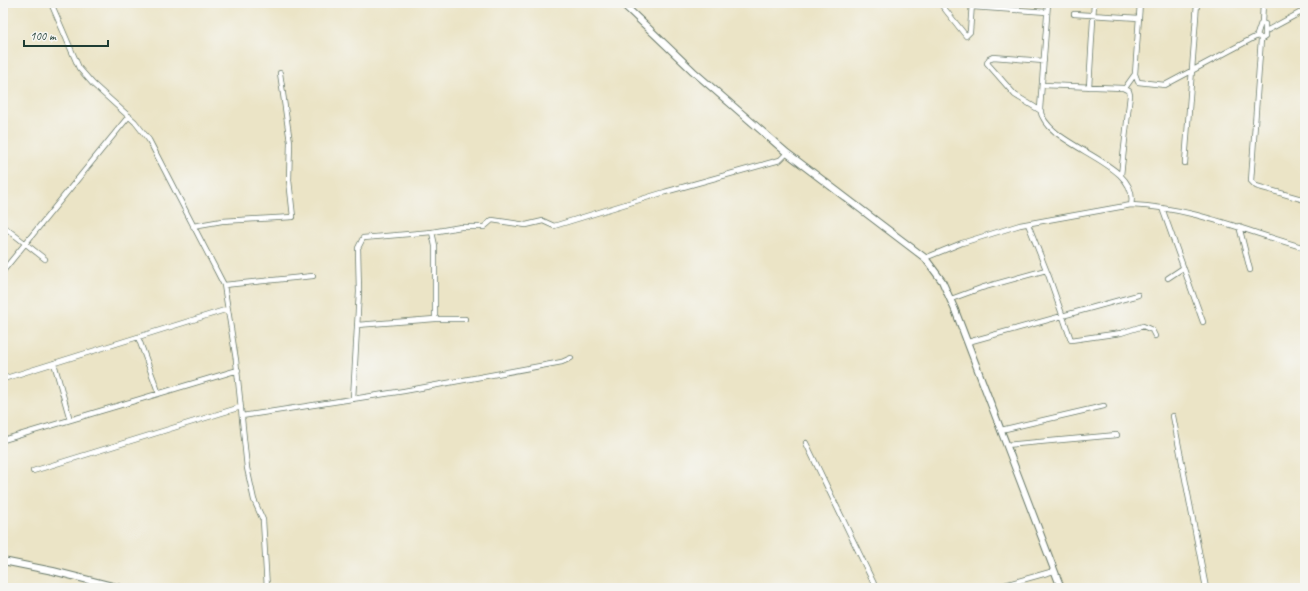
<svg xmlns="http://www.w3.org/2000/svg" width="1308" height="591" font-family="Caveat,sans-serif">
  <rect width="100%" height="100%" fill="#f6f6f2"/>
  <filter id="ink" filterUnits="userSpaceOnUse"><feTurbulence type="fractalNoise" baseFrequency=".025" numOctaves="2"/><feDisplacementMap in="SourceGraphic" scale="8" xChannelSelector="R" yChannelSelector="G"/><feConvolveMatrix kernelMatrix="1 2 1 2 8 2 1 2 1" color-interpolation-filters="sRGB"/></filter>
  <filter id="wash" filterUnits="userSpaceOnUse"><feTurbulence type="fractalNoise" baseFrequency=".012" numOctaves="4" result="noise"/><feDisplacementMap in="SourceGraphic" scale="16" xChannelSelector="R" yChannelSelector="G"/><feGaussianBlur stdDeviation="0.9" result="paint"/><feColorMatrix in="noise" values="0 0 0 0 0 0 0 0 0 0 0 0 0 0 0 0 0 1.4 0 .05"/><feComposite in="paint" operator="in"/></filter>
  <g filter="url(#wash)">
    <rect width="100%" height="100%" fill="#ebe4c6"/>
  </g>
  <g filter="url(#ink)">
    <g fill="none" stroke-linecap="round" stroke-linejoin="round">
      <defs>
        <path id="street" d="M51,3L79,68L93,84L135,122L149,140L224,285L236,360L247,468L254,500L263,520L267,588
          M940,3L966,36L970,32L972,3
          M1048,3L1040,109C1046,148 1141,161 1131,205
          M972,7L1047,12
          M1074,14L1139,18
          M1261,23L1265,24V37L1262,39L1257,35Z
          M1262,23L1263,3
          M1266,31L1305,10
          M1261,39L1251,181L1256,186L1305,200
          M1135,74L1140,3
          M1042,85L1123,88L1129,91L1130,95L1121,175
          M1089,87L1094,3
          M1125,88L1135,74L1138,82L1165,85L1257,36
          M1041,111L1015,95L987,63L989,59L993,57L1044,61
          M1185,163L1197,3
          M1304,200L1305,191
          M1162,208L1203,322
          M1028,224L1049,277L1071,340L1121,333L1143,326L1152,330L1155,336
          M3,226L45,259
          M193,226L222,221L293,217L289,180L290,142L280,73
          M1239,226L1250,270
          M432,232L435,246V319
          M925,258L962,243L1020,225L1131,205C1191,207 1248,232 1305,248
          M3,271L129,116
          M1168,278L1183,268
          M224,285L313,276
          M951,299L981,288L1046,270
          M357,325L435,319H465
          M138,337L159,394
          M968,342L1138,295
          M54,363L70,420
          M3,379L228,309
          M353,399L359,292L358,248L363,238L432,232L461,227H484L492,220L526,225L543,221L554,226L665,192L780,160L787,153
          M242,416L404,391L562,362L571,358
          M1173,416L1206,588
          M1001,430L1104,406
          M3,440L238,370
          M806,443L876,588
          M1006,445L1117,435
          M33,471L241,407
          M994,588L1054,571"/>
        <path id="secondary" d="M622,3L693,71L787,153L925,258L942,281L955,310L1061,588
          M3,561L53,571L120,588"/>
      </defs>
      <use href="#street" stroke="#667767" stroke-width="6"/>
      <use href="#secondary" stroke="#667767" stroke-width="8"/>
      <use href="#street" stroke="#fff" stroke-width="4.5"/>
      <use href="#secondary" stroke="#fff" stroke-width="6"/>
    </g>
  </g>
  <rect width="1308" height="591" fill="none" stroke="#f6f6f2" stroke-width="16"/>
  <path d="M24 40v6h84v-6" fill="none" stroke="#1f3d34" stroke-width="2"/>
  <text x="30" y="40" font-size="12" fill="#1f3d34" stroke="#f6f6f2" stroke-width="3" paint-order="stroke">100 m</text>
</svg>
